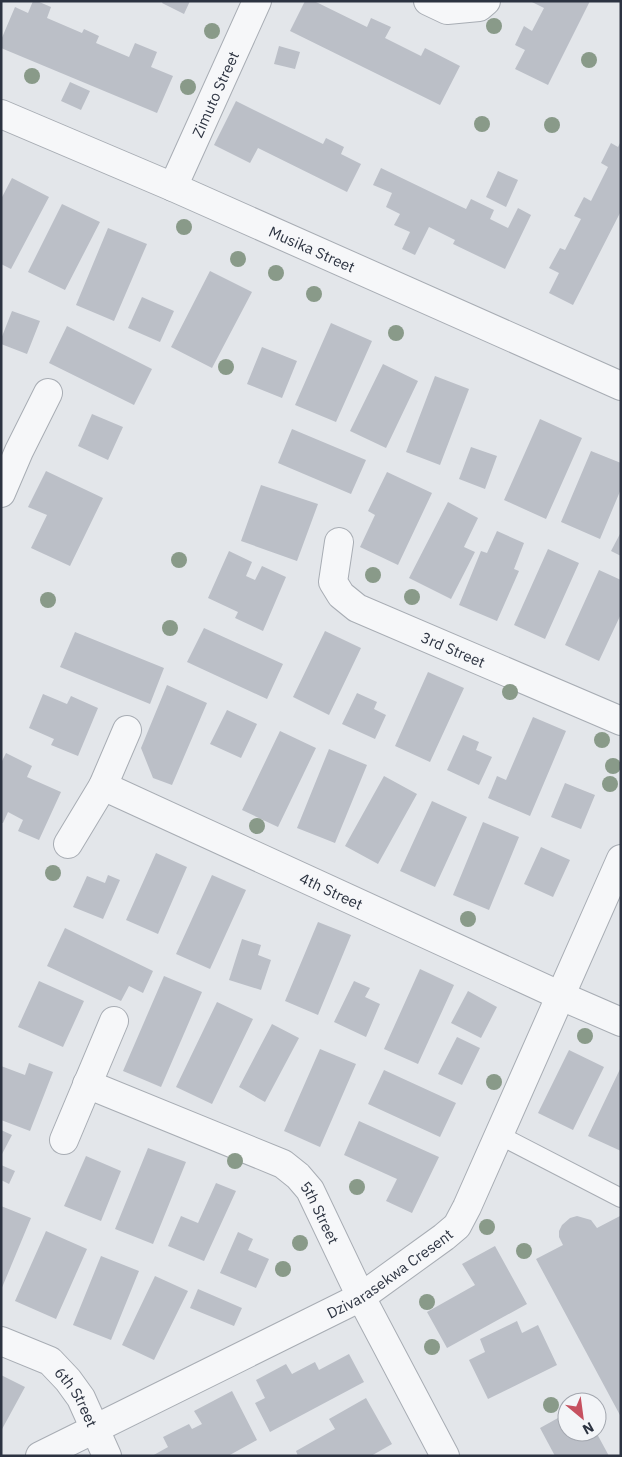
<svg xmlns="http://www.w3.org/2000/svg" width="622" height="1457" font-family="'IBM Plex Sans',sans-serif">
  <rect width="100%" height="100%" fill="#e3e6ea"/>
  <path fill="#bbbfc7" d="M33,1H37L51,7L47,18L82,33L84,29L99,36L96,43L129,57L135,43L157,52L151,67L173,76L157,113L1,48V40L15,7L28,13Z
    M163,1H190L184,14L162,3Z
    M305,1H314L367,27L371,18L391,27L385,38L421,56L425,48L460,66L440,105L290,31Z
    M530,1H590L548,85L515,69L525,50L515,45L524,26L532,31L544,8Z
    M279,46L300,52L295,69L274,64Z
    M70,82L90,91L81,110L61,101Z
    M236,101L323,144L326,138L344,147L341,154L361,164L347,192L258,148L250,163L214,145Z
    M621,141V211L573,305L549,293L559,273L549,268L560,248L565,250L581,219L574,216L584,197L591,201L608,167L601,163L611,143L618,147Z
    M381,168L466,209L471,199L494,210L490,219L508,228L518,208L531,215L505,269L453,244L455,240L429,227L415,255L402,249L410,232L394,225L400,214L386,207L392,193L373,185Z
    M498,171L518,180L506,207L486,197Z
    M12,178L49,197L11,269L1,264V199Z
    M62,204L100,222L65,290L28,272Z
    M108,228L147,244L114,321L76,305Z
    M210,271L252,292L212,368L171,347Z
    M142,297L174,311L160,342L128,328Z
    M12,311L40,321L27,354L1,344V339Z
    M331,323L372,341L336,422L295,405Z
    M67,326L152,369L134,405L49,363Z
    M262,347L297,361L282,398L247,384Z
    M383,364L418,381L386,448L350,431Z
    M435,376L469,389L440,465L406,452Z
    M92,414L123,427L108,460L78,446Z
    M540,419L582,438L546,519L504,500Z
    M292,429L366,460L351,494L278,463Z
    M471,447L497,456L485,489L459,479Z
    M591,451L621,463V489L600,539L561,522Z
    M46,471L103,498L70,566L31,548L47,515L28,507Z
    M387,472L432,493L398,565L360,547L375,515L368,511Z
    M261,485L318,504L297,561L241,541Z
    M448,502L478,518L464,547L475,552L451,599L409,578Z
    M497,531L524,543L514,569L519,571L497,621L459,605L481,551L487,553Z
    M621,532V556L611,551Z
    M548,549L579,563L545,639L514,625Z
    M229,551L252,562L246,576L255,580L262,566L286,577L263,631L235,618L238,612L208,598Z
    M599,570L621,580V614L599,661L565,645Z
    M204,628L283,664L267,699L187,662Z
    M325,631L361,648L329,715L293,697Z
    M75,632L164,668L150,704L60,667Z
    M428,672L464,688L430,762L395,746Z
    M167,685L207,703L172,785L153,778L141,748Z
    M357,693L377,702L374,709L386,715L375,739L342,724Z
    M43,694L67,704L71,696L98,708L78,756L51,745L54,739L29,728Z
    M227,710L257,724L241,758L210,744Z
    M533,717L566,731L530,816L488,798L497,776L506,780Z
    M280,731L316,748L278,827L242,810Z
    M463,735L479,742L476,750L492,757L479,785L447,770Z
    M329,749L367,765L335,843L297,828Z
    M6,753L32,766L27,777L61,792L39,840L18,831L23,820L8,812L3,823H1V763Z
    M384,776L417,794L378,864L345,846Z
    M565,783L595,795L581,829L551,817Z
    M432,801L467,817L435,887L400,871Z
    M483,822L519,837L489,910L453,895Z
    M541,847L570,860L553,897L524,884Z
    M156,853L187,867L158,934L126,920Z
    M108,875L120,880L103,919L73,907L87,876L105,883Z
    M212,875L246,890L210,969L176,954Z
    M318,922L351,935L318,1015L285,1001Z
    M65,928L153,971L143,993L129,986L121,1001L47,966Z
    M242,939L261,945L258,955L271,960L261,990L229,980Z
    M420,969L454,985L418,1064L384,1049Z
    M164,976L202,992L161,1087L123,1071Z
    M39,981L84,1001L63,1047L18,1027Z
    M354,981L370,988L365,997L380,1004L366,1037L334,1022Z
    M468,991L497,1007L481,1038L451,1023Z
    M217,1002L253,1019L212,1104L176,1087Z
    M272,1024L299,1038L265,1102L239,1087Z
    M457,1037L480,1048L462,1085L438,1074Z
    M320,1049L356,1064L320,1147L284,1131Z
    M569,1050L604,1067L573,1130L538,1113Z
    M29,1063L53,1072L30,1131L1,1120V1066L25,1075Z
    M621,1067V1151L588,1136Z
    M384,1070L456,1103L440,1137L368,1104Z
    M359,1121L439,1157L412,1213L386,1201L397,1179L344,1155Z
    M1,1130L12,1135L1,1156Z
    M148,1148L186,1162L153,1244L115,1229Z
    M86,1156L121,1171L101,1221L64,1206Z
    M1,1165L15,1171L9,1184L1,1180Z
    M216,1183L236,1191L204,1261L168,1246L181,1216L198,1223Z
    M1,1206L31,1218L1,1290Z
    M577,1216L591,1220L597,1228L620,1216L621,1217V1417L536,1259L563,1245L559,1237V1231L562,1225L570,1218Z
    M46,1231L87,1249L56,1319L15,1301Z
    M238,1232L253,1239L248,1250L269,1259L256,1288L220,1273Z
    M495,1246L527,1304L447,1348L427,1312L475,1285L462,1264Z
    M101,1256L139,1271L111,1340L73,1325Z
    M155,1276L188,1291L154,1360L122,1345Z
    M198,1289L242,1308L234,1326L190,1308Z
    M517,1321L522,1333L538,1325L557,1365L488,1399L469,1360L485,1352L480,1339Z
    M349,1354L364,1382L270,1432L255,1403L265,1398L256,1380L286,1364L292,1374L315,1362L319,1370Z
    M1,1375L25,1387L1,1431Z
    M232,1391L257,1440L228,1456H152L168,1447L163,1437L189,1424L192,1429L202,1424L194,1411Z
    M366,1398L392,1444L371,1456H298L296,1451L335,1429L329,1419Z
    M567,1413V1432H596L609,1456H555L540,1428Z"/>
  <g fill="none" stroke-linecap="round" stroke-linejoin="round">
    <defs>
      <path id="service" d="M499,1135L621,1198"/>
      <g id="minor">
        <path d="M428,1L447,10L479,7L486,1"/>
        <path id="s1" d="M1,114L173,187L621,386"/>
        <path id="s2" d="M173,187L257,1"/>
        <path d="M1,493L19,451L48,393"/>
        <path id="s3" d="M339,542L333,582L341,595L357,608L621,721"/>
        <path d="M103,786L127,730"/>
        <path id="s4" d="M68,844L103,786L561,996L621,1022"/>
        <path id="s5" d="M87,1084L283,1164L298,1176L310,1190L361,1297L445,1456"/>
        <path d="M64,1140L114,1021"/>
        <path id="s6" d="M1,1341L50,1361L68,1380L81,1398L107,1456"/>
        <path id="s7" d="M40,1456L361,1297L444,1237L457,1226L467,1207L621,859"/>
      </g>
    </defs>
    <use href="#service" stroke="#a8adb4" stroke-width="20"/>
    <use href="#minor" stroke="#a8adb4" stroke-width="30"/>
    <use href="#service" stroke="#f6f7f9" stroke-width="18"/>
    <use href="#minor" stroke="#f6f7f9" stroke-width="28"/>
  </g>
  <g fill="#899a89">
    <circle cx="494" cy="26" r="8"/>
    <circle cx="212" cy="31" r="8"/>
    <circle cx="589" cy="60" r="8"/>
    <circle cx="32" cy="76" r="8"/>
    <circle cx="188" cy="87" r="8"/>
    <circle cx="482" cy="124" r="8"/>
    <circle cx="552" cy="125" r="8"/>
    <circle cx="184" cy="227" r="8"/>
    <circle cx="238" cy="259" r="8"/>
    <circle cx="276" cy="273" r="8"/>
    <circle cx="314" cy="294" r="8"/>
    <circle cx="396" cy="333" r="8"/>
    <circle cx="226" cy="367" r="8"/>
    <circle cx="179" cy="560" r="8"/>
    <circle cx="373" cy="575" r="8"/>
    <circle cx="412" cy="597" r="8"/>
    <circle cx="48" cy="600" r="8"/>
    <circle cx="170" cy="628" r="8"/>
    <circle cx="510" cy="692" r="8"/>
    <circle cx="602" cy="740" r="8"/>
    <circle cx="613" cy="766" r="8"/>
    <circle cx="610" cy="784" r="8"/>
    <circle cx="257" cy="826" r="8"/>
    <circle cx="53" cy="873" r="8"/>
    <circle cx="468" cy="919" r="8"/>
    <circle cx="585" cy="1036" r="8"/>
    <circle cx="494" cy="1082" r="8"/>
    <circle cx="235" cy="1161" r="8"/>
    <circle cx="357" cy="1187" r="8"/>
    <circle cx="487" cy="1227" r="8"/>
    <circle cx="300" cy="1243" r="8"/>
    <circle cx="524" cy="1251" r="8"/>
    <circle cx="283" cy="1269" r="8"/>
    <circle cx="427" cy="1302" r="8"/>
    <circle cx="432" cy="1347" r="8"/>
    <circle cx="551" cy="1405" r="8"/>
  </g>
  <g text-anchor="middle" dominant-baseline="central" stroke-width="4" stroke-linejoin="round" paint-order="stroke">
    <g font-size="15" fill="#2c3341" stroke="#f3f5f8">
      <text stroke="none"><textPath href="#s2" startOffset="102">Zimuto Street</textPath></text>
      <text stroke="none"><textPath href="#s1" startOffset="339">Musika Street</textPath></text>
      <text stroke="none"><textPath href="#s3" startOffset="181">3rd Street</textPath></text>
      <text stroke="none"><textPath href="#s4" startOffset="319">4th Street</textPath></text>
      <text stroke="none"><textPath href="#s5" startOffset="274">5th Street</textPath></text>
      <text stroke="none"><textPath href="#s7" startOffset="395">Dzivarasekwa Cresent</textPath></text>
      <text stroke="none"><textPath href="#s6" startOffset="98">6th Street</textPath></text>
    </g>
  </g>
  <rect width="622" height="1457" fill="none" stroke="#2c3341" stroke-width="5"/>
  <g transform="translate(582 1417) rotate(151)"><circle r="24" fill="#f3f5f8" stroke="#a3a7af"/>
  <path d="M0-4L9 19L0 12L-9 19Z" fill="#c65160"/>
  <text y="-8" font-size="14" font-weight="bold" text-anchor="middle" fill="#2c3341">N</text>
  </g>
</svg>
